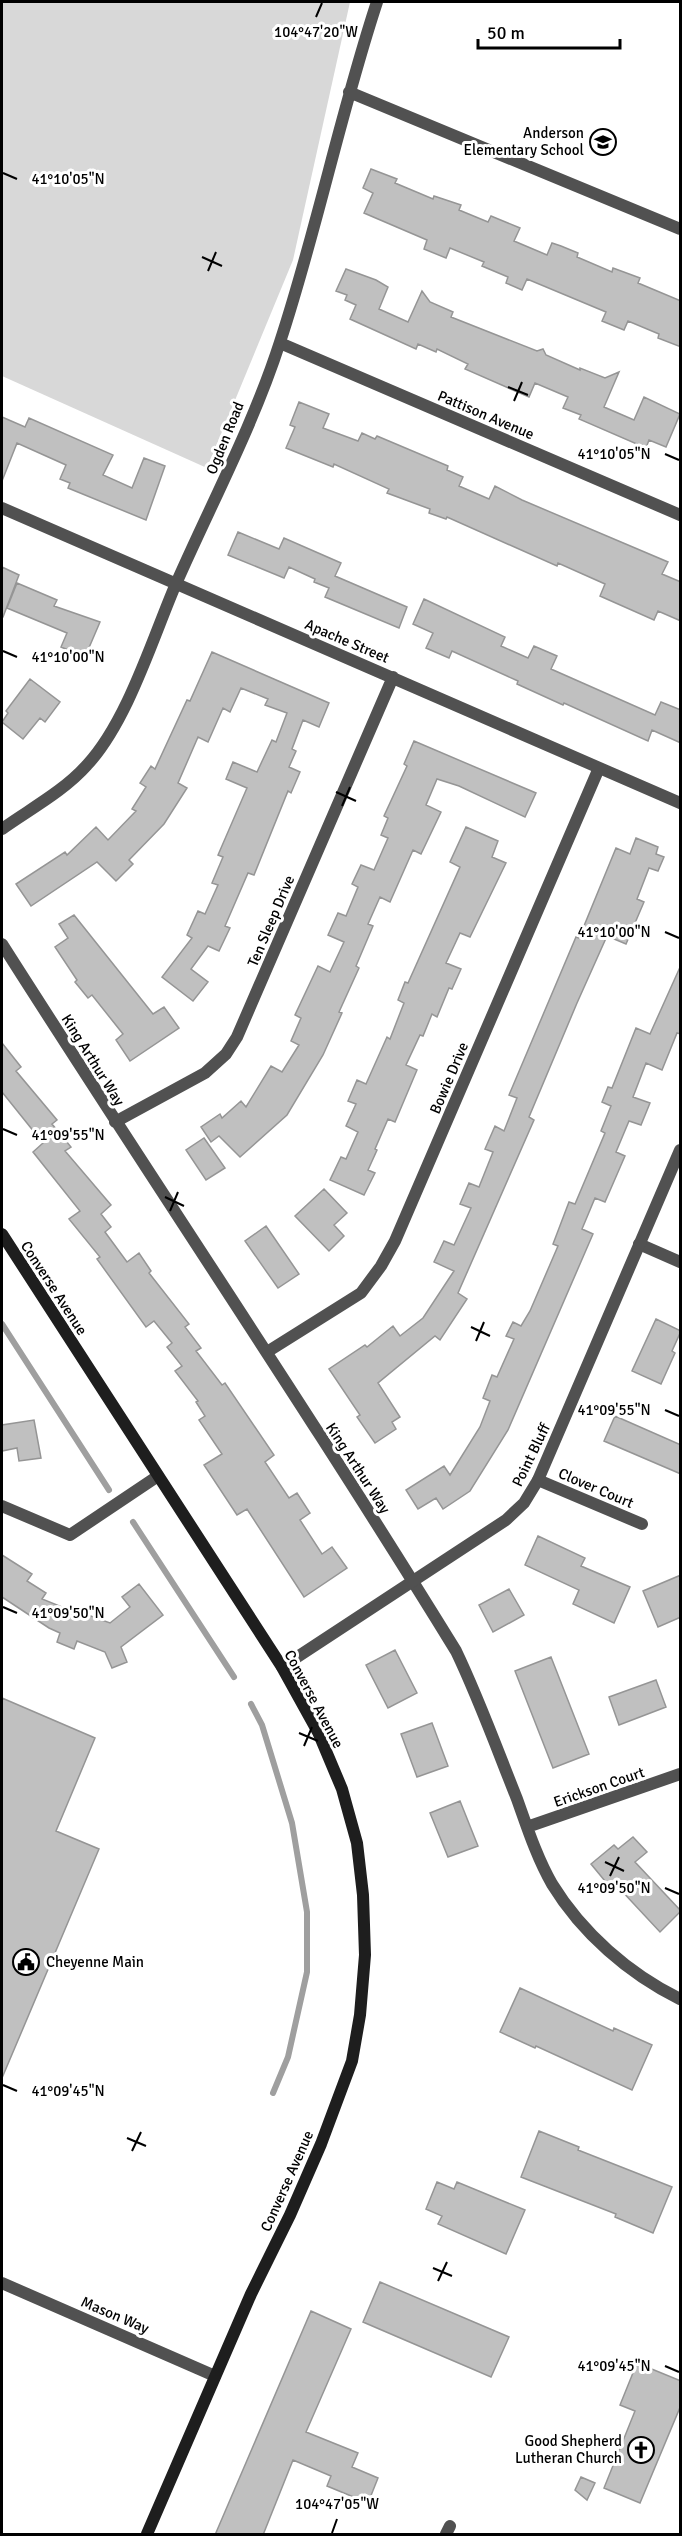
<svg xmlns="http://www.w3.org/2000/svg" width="682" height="2536" font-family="Signika,sans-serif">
  <rect width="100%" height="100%" fill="#fff"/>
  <path fill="#d8d8d8" d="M2,2H350L293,260L207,468L2,376Z"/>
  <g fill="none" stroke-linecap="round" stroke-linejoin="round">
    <path stroke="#9f9f9f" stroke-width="6" d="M2,1324L109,1490
      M133,1522L234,1677
      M251,1704L262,1725L292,1823L307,1912V1972L288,2057L273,2093"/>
  </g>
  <path fill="#c0c0c0" stroke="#959595" stroke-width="1.5" d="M371,169L397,179L395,183L433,199L434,196L461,205L459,210L488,222L491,216L520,228L514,241L547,255L552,243L561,246L578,253L577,257L612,272L613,268L640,278L638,283L681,301V347L658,338L659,334L628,321L624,330L602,321L606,312L527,279L522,290L506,283L508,277L482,266L484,262L450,248L446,258L424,249L427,240L364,213L373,193L363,188Z
    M346,269L376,280L388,287L379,309L408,322L422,291L430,302L453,312L451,317L537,351L543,349L546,355L580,370V368L605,378L619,372L604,407L634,420L644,397L680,414L666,447L649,440L646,448L579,419L581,415L563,408L568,397L535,383L529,397L465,369L468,364L437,349L436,352L418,344L416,349L350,319L356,305L345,300L347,295L336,291Z
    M299,402L329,414L323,428L358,441L362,433L375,439L377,436L448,466L447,470L463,477L459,486L489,499L495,486L522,500L668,562L662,574L681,582V621L658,611L654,620L600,596L605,584L558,563L557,566L447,517L446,519L429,513L430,509L387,493L389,489L334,464L333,467L286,448L295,427L290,425Z
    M2,417L25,427L29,418L113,455L103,475L132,488L144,458L165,466L146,520L68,488L70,483L60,479L66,465L17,443L2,481Z
    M238,532L279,549L284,538L341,563L335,576L407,607L399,628L325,597L329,588L314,582L315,579L289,567L284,578L228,555Z
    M2,567L19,575L3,617H2Z
    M17,583L57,600L54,606L100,622L85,657L61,647L67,633L7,608Z
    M424,599L505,637L501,646L528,658L534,646L557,656L551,669L655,715L661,702L681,710V743L652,730L648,741L564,703L563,705L517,684L518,681L452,651L449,658L426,648L433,633L413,624Z
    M212,652L329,703L319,727L303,720L292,749L296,751L289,767L300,772L291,793L288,791L254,875L248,873L225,926L230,928L219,951L208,946L191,969L208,982L193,1001L162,977L192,938L187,935L198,911L205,914L218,885L212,883L223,857L218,855L247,788L226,779L233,762L257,772L272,740L276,742L287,713L265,705L268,699L241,688L230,712L223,708L208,742L198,737L178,783L187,788L164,824L129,860L133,864L116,881L97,862L31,906L16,884L65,852L67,855L96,827L108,840L136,811L132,809L146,787L140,783L151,766L155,769L187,700L190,701Z
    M30,679L60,702L45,722L40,718L23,739L2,722L8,713L6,711Z
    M414,741L536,793L525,817L459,786L437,779L426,805L441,812L421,854L413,850L390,902L380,897L368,924L373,926L356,966L359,968L339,1012L342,1013L323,1055L287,1115L240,1157L219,1136L211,1142L201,1127L220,1114L222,1118L241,1101L246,1107L271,1066L282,1072L299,1045L291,1041L301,1018L295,1015L318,966L330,972L344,942L328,935L338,913L346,916L358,887L352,884L361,865L374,870L388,838L381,835L388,818L384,816L407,766L404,764Z
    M466,827L498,841L492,857L506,863L470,937L460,933L446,963L461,969L452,989L449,988L437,1017L432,1014L423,1036L420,1035L406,1065L417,1070L395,1122L388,1119L375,1149L377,1150L368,1170L375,1173L364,1195L330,1180L341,1157L346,1159L358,1132L346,1126L356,1104L348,1101L357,1080L366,1084L387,1037L390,1039L404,1003L398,1000L405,982L408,983L460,867L450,862Z
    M636,838L658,847L656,854L664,857L658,871L649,868L637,899L644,902L626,944L607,936L577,1003L529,1117L534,1120L458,1293L467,1299L440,1340L435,1336L378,1383L400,1417L392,1422L396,1429L375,1443L357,1417L360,1415L329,1369L365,1345L367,1347L393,1326L400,1336L423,1318L454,1271L434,1262L444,1241L454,1245L471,1208L460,1204L469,1183L479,1187L493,1152L485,1149L495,1126L504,1131L517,1098L509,1095L576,937L579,938L616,848L630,854Z
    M74,915L153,1014L164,1007L179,1028L130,1061L116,1040L123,1034L92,995L88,998L75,982L77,980L55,947L68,938L59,924Z
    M681,965V1034L677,1033L662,1070L646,1063L633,1097L650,1103L641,1125L629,1121L616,1152L625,1156L605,1202L595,1198L582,1229L593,1234L508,1430L470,1491L443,1509L436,1498L418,1509L406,1490L444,1466L450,1475L480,1427L490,1401L483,1398L492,1375L497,1377L514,1339L506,1336L513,1322L521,1326L530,1311L558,1246L553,1244L569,1202L575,1204L605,1133L601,1131L611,1106L602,1102L608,1087L612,1088L636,1028L650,1034Z
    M2,1043L21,1067L16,1071L57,1120L52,1124L71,1147L65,1151L111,1205L101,1214L111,1227L105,1232L127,1262L139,1253L151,1271L149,1273L189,1324L185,1327L201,1348L196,1351L222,1385L225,1383L274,1455L265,1462L289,1498L297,1493L310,1513L300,1520L322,1554L332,1547L347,1568L304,1597L247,1509L237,1515L204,1465L222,1454L199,1420L205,1416L196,1402L198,1401L175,1371L182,1366L167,1347L172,1343L154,1321L146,1327L97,1259L100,1257L69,1219L80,1211L33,1152L43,1143L2,1092Z
    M204,1138L225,1168L206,1180L186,1150Z
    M324,1189L347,1213L334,1225L344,1236L329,1251L295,1216Z
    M266,1226L299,1274L278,1288L245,1241Z
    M656,1319L681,1331L672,1351L675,1353L661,1384L632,1371Z
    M615,1416L681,1445V1474L604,1441Z
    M34,1420L41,1458L19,1461L17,1448L2,1451V1425Z
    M538,1536L585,1558L581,1566L630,1587L614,1623L573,1604L579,1590L525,1565Z
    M2,1555L32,1574L27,1581L46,1593L42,1599L84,1616L85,1614L110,1623L130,1607L122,1597L139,1584L163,1615L121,1647L127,1662L112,1668L105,1652L77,1641L74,1649L57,1642L60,1633L49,1628L2,1597Z
    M681,1575V1617L658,1627L643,1591Z
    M509,1589L524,1615L493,1632L479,1605Z
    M395,1650L417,1693L388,1708L366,1665Z
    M551,1657L589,1754L553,1768L515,1671Z
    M656,1680L666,1707L619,1725L609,1697Z
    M2,1698L95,1738L56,1831L99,1849L2,2078Z
    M432,1723L448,1766L417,1777L401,1734Z
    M460,1801L478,1846L448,1857L430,1813Z
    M633,1837L647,1852L635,1862L681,1911L660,1932L619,1888L614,1892L591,1864L614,1845L618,1849Z
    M520,1988L613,2031L614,2028L652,2045L632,2090L536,2046L535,2048L500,2032Z
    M539,2131L579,2147L578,2150L672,2187L653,2233L615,2217L616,2214L521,2177Z
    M437,2182L454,2189L457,2182L525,2210L506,2254L438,2224L442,2216L426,2209Z
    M380,2282L509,2337L491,2377L363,2322Z
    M311,2311L351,2329L306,2432L358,2453L352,2467L378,2478L368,2503L327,2486L331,2476L293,2460L263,2535H215Z
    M637,2363L681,2381V2405L640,2503L604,2488L635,2411L620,2405Z
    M581,2477L595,2483L587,2500L575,2490Z"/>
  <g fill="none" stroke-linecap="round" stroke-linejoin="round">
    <path stroke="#515151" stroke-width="12" d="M349,92L680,229
      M280,343L680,515
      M2,508L680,803
      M2,829C30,809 64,791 87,765C127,722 152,640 175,586C210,506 253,426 280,342C317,230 340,114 377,2
      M2,944C152,1180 309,1412 456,1651C479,1699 497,1749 517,1799C527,1827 537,1858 552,1884C582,1933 629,1974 680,1999
      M115,1122L205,1073L226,1054L237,1037L393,677
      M639,1244L680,1262
      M267,1352L361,1293L381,1266L395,1241L599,768
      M538,1480L642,1524
      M2,1506L70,1535L158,1476
      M527,1827L680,1774
      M2,2283L215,2376
      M446,2534L450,2526"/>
    <path stroke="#515151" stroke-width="12" d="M282,1667L506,1520L524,1503L538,1480L680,1150"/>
    <path stroke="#1e1e1e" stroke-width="12" d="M2,1234L282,1667L318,1732L342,1789L357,1843L363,1895L365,1955L360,2015L352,2061L321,2144L290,2215L251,2294L147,2534"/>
  </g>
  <path fill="none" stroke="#000" stroke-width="2" d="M316,17L322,3M3,173L17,179M202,257L222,266M208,271L216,252M508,387L528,395M514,401L522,382M665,454L679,460M3,651L17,657M336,792L356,801M342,806L350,787M665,932L679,938M3,1129L17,1135M165,1197L184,1206M170,1211L178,1192M471,1327L490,1336M476,1341L484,1322M665,1410L679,1416M3,1607L17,1613M299,1733L318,1741M304,1746L312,1727M605,1862L624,1871M610,1876L619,1857M665,1888L679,1894M3,2085L17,2091M127,2138L146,2146M132,2151L141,2132M433,2268L452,2276M438,2281L447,2262M665,2366L679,2372M332,2533L337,2519"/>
  <defs>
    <symbol id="school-ring" viewBox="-11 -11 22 22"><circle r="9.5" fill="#fff" stroke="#000" stroke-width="1.5"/><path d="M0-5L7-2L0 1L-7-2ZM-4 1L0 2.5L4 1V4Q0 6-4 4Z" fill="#000"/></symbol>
    <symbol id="civic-ring" viewBox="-11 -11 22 22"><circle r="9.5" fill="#fff" stroke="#000" stroke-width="1.5"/><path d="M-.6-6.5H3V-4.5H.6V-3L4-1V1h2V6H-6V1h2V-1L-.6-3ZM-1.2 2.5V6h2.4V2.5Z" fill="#000"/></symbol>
    <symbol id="church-ring" viewBox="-11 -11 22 22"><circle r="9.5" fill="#fff" stroke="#000" stroke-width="1.5"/><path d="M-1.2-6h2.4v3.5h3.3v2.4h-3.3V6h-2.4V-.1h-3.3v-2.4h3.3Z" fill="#000"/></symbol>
  </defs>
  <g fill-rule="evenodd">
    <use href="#school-ring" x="588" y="127" width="30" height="30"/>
    <use href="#civic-ring" x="11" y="1947" width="30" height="30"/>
    <use href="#church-ring" x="626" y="2435" width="30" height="30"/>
  </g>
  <g text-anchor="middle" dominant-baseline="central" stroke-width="6" stroke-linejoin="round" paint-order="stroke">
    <g font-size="15" fill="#000" stroke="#fff" text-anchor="end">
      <text x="584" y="133">Anderson<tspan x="584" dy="17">Elementary School</tspan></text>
      <text x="46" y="1962" text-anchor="start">Cheyenne Main</text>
      <text x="622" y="2441">Good Shepherd<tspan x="622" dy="17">Lutheran Church</tspan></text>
    </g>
    <g font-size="15" fill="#000" stroke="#fff">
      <text transform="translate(486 415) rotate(23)">Pattison Avenue</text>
      <text transform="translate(225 438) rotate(-68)">Ogden Road</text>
      <text transform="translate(347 641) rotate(23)">Apache Street</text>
      <text transform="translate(271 921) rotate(-67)">Ten Sleep Drive</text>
      <text transform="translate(93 1060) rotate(58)">King Arthur Way</text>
      <text transform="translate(449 1078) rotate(-67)">Bowie Drive</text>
      <text transform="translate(54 1288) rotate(57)">Converse Avenue</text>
      <text transform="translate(531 1455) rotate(-64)">Point Bluff</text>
      <text transform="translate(358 1468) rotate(57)">King Arthur Way</text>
      <text transform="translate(596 1488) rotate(23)">Clover Court</text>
      <text transform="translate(314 1699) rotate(62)">Converse Avenue</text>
      <text transform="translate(599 1787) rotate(-19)">Erickson Court</text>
      <text transform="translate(287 2181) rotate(-66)">Converse Avenue</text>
      <text transform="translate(115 2315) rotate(23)">Mason Way</text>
    </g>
  </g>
  <g font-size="15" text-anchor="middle" fill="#000" stroke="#fff" stroke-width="6" stroke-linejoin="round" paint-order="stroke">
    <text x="316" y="37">104°47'20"W</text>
    <text x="68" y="184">41°10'05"N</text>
    <text x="614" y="459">41°10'05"N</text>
    <text x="68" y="662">41°10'00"N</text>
    <text x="614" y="937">41°10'00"N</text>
    <text x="68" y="1140">41°09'55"N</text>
    <text x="614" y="1415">41°09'55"N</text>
    <text x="68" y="1618">41°09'50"N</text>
    <text x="614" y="1893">41°09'50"N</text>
    <text x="68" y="2096">41°09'45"N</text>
    <text x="614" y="2371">41°09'45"N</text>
    <text x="337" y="2509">104°47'05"W</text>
  </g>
  <rect width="682" height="2536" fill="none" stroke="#000000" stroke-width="6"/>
  <path d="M478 39v9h142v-9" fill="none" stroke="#000000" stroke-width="3"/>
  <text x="487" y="39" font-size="18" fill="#000000" stroke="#ffffff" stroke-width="4.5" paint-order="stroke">50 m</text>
</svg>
